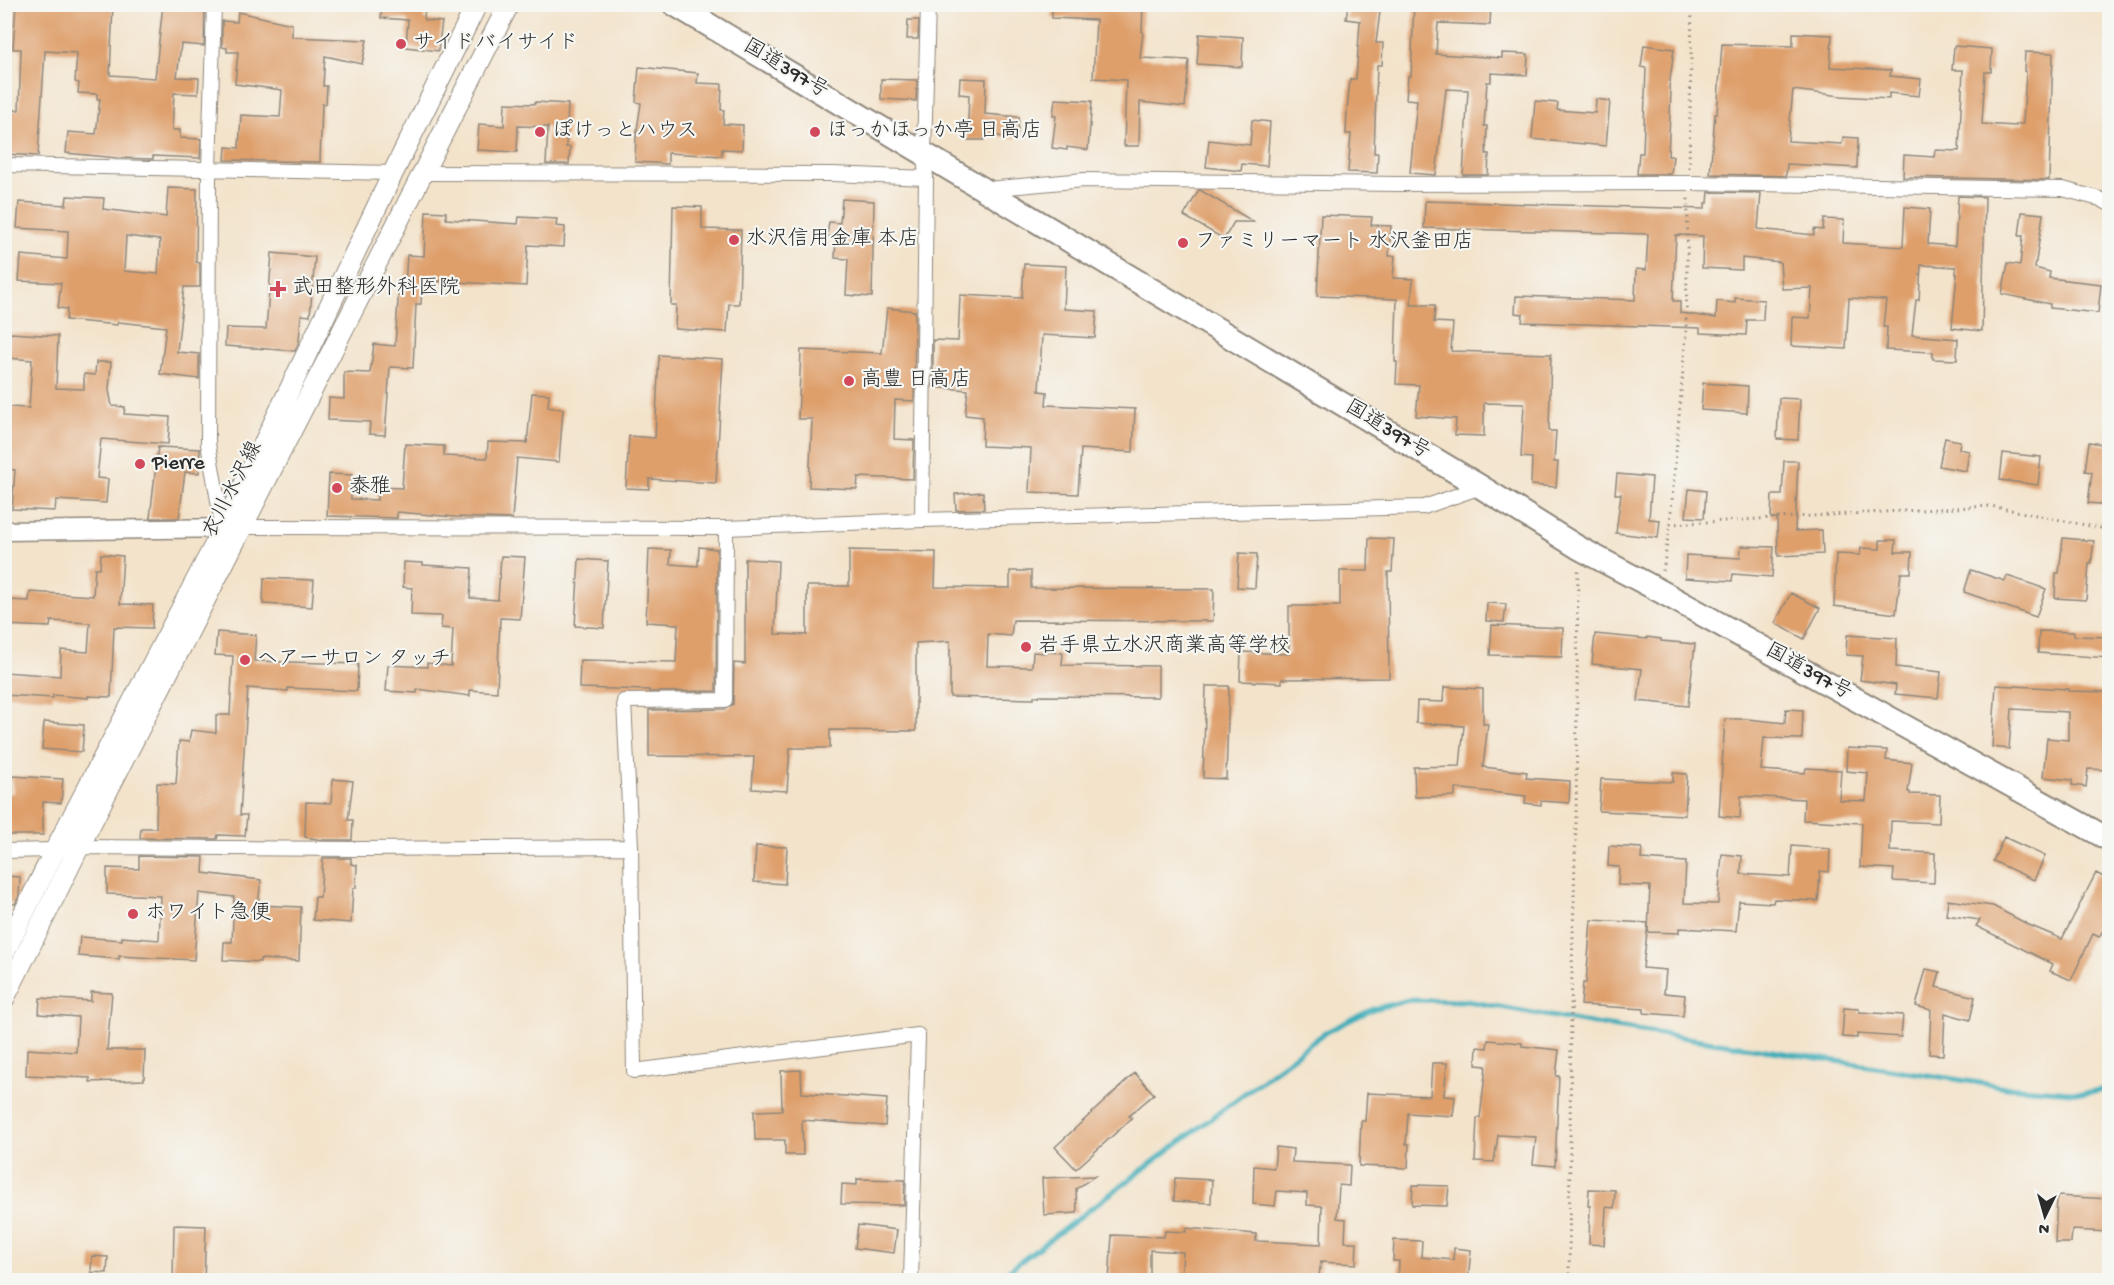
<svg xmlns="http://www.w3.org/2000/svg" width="2114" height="1285" font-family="'Gochi Hand','Klee One',sans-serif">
  <rect width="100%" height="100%" fill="#f6f6f2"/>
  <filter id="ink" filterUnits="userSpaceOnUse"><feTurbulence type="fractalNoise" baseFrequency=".0167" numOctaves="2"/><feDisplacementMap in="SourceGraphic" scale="12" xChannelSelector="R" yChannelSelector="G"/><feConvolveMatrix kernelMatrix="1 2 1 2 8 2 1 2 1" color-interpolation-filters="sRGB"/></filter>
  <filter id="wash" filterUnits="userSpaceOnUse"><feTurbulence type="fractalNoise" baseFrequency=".008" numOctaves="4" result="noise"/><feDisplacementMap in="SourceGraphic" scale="24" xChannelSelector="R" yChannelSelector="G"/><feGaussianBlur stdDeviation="1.35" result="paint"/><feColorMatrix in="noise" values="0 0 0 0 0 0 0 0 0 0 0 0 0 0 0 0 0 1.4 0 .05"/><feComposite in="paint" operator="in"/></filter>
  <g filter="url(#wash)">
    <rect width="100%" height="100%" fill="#f3e3cb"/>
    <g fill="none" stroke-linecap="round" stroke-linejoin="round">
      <path stroke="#3eadba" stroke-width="5" d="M996,1280L1326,1032L1373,1009L1409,1000L1467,1001L1583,1022L2006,1087L2085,1093L2110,1088"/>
    </g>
    <g id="blocks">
      <path fill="#de9f6b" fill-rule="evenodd" d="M16,4H113L110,75L155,78L163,4H205L204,46L181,44L177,77L199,78L198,94L174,93L172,130H180V138L201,139L200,158L153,156V159L117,158L66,153L68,132L96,134L100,99H97V94L78,93L79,83L75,82L77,53L45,51L38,156L4,154V110H19L21,49H13Z
        M382,4H425L424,20L442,22L438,51L406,47L408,20L381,18Z
        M1052,4H1143L1142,32H1143L1140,58L1189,60L1185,107L1140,102L1139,146H1124L1126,80L1093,78L1096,20L1052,18Z
        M1348,4H1381L1376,43H1383L1382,65H1377L1374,153H1378L1377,173L1348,172L1351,134H1346L1347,111L1350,79H1356L1360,21L1346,19Z
        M1414,4H1491L1490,25L1438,23L1436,54L1502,58V53L1528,54L1527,75L1491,73V82H1487L1484,126H1487L1486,154H1489L1488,175H1463L1468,90L1446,89L1436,175L1410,173L1417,100L1406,99L1408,76H1411Z
        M238,12L292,24V37L367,40L362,64L325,56L323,86H327L326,104H322L320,162L225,160L226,147L239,148L241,115L280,117L282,90L235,84L238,52H227V48L222,47V21L237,22Z
        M908,20H919L918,39H907Z
        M1793,33L1832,35L1830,67L1891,70L1890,76L1921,79L1919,96L1889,93V99L1841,96L1793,90L1788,141L1842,144L1843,137L1858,138L1857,168L1787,164L1786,176L1710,174L1715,114H1717L1722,44L1793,46Z
        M1199,34L1243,37L1242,67L1197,64Z
        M1644,45L1674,49L1669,88L1671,93L1668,156H1673L1671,174H1637L1639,153H1643L1646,68L1641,67Z
        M1954,46L1992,49L1991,72H1985L1982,124L2016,126V124H2023L2026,72L2024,71L2025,52L2053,53L2049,180L1903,177L1904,155L1934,157L1935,150L1959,151L1963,70H1952Z
        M639,67L698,73L697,83L722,84L721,110H724L723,124L743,125L742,150L722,149V156L668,153V164L635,162L636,137L641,103L636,102Z
        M960,78L986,79L985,114L1019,117L1017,138L985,135L984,140H967L969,95L959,94Z
        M881,79L917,80L916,101L881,99Z
        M1055,99L1092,101L1088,150L1067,147V150L1052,148L1056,116H1053Z
        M1596,99L1610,101L1606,146L1532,139L1535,101L1558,103L1557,110L1595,113Z
        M535,102L568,104L566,147H570L569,164H546L548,127L518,126L517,152L477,150L479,124L504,126L505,103L535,104Z
        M1252,120L1270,122L1267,166L1242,164L1241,171L1206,167L1209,140L1250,145Z
        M168,188L197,189L196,262L200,263V287H184L177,352L199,354V379L160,374L166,327L118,322L117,325L66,320L67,309L58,308L61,283L19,281L21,255L67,259L68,231L17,228L19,202L66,205L67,196L104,198L103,209L166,217ZM126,236L160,240L158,274L124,271Z
        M1199,190H1200L1254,222H1234L1224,239L1184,216Z
        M1709,192L1761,193L1758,229L1814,235V229L1823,230L1824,219L1844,220L1843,243L1903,247L1905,207L1930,209L1928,244L1955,246L1958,196L1985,197L1982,331L1952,328L1957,274H1956V267L1921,265L1919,300H1916L1912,335L1958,339L1957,360L1933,359V352L1886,350L1887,327H1883L1886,300L1849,298L1846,349L1791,346L1792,317L1810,318L1812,288L1782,289L1780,262L1742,258V270L1702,268L1703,236L1676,235L1673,301H1680V313L1716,318L1717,301L1735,303V298L1764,300L1763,320H1747L1746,335L1700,333V328L1522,322L1523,314L1515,313L1516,296L1635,300L1636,269L1646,270L1648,234L1424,228L1425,201L1705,209V203H1708Z
        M842,199L874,201L872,297L846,295L848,259L835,258L836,238L827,236L829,222L840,223Z
        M673,206L702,207V229L741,230L739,304H729L727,332L675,329L676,305H671Z
        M426,211L446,212V219L518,224L519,217L557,219L556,226L565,227L564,247L528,245L526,286L438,281V283L422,282L421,304H416L413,368L390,367L385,435L369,434L370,422L328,420L329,398L344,399V372L370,373L374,344L395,346L399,285H405L407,255L424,256Z
        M2022,212L2043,214L2035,268L2050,272L2049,278L2101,284L2098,313L2050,308V304L2002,294L2008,263L2020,265L2023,236H2019Z
        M1321,215L1372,217L1371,225L1391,226L1389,256H1395L1393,278L1413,279L1411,305H1435L1434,322L1453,323L1451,351L1551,354L1549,431H1556L1554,462H1558L1556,487L1531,485L1532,458L1521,457L1524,404L1484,403V436L1455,435L1456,419L1416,416L1419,385L1396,384L1397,362H1395L1397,299L1317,296Z
        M272,253L315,257L310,316L301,315L299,341L295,351L225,346L226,328L266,329Z
        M1024,264L1066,266L1064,309L1097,311L1095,338L1042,335L1039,391L1047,392L1046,405L1135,409L1133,452L1081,449L1078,494L1029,492L1031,448L982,446L983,417L965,415L968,390L933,387V340L958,341L960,295L1022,298Z
        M887,308L915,311L914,401L895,400L894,439L914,440L913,479L858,477L857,489L809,487L812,419H798L801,350L882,353Z
        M10,333L58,336L56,388L84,389V374L95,375L96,362H111L109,390L112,406L125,407L124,414L170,417L168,444L101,439L97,478L108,479L106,503L56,500L55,511L12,509L15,470L4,469L7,431H5L6,407L29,408L32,360L8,358Z
        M659,355L723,359L716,483L649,479V489L626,488L629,436L655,438Z
        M1703,383L1748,386L1747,413L1701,410Z
        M532,393L549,394L548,407L563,409L559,462L517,458L512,519L455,517L397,512V518L327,516L329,474L352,475L351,499L377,500L378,487L402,488L405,444L444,446V456L487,458L488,442L527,443Z
        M1779,398L1800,399L1798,440L1777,439Z
        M1945,438L1960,441L1959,449L1969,451L1966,471L1939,466Z
        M2089,442L2109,445V505L2088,503L2092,472L2085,471Z
        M158,447L200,449L199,473L185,472L179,518H150Z
        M2003,453L2041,457L2038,485L2000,480Z
        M1784,461H1798L1795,531L1822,530L1823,554L1778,556L1777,518H1771L1772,495H1782Z
        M1617,474L1652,477L1649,519L1660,520L1658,538L1616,533L1621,494H1615Z
        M1689,489L1706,491L1704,518L1686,517Z
        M983,492L984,509L956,510L955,494Z
        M1369,538L1394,539L1392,572H1388L1389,678L1282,679V683L1240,681L1241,652L1289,654V606H1340V571H1368Z
        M2063,538L2094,541L2091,564H2089L2086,600L2055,598L2056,573H2059Z
        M1880,540H1896L1895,552H1912L1911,573H1901L1896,614L1834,606L1836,554L1860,555L1861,548L1880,549Z
        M1741,546L1774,547L1772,577L1733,574L1732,581L1685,578L1686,555L1740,558Z
        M699,547L717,549L716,691L649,692V690L579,688L580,660L676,662L678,624L646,622L649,549L671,550L670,564L698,566Z
        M849,550L936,552L935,587L1010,588V571H1031V588L1214,589L1213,621L1013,620L1011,636L988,634L987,666L1032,667L1033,652L1045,653V652L1063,653L1062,665L1158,666V697L1034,696V699L950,697V641L916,643V731L830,730V748H790L787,791L752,789L754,757L649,756V710L725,709L733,704L734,663L745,664V559L778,561L775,634L807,635V586H849Z
        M1239,553L1257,554L1255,588L1237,587Z
        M101,554L123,556L120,604L153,605L152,628L114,627L111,697L88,696V698L53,695V698L4,695V672L60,676L61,650L88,652L90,623L51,621L50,627L4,625L6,600L29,601L30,592L93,596L95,568H100Z
        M501,556L525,557L520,619L500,618L497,692L470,690V696L417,689V693L386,691L388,665L427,667V663L451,666L453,629L441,628L442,616L411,615L412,588L403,587L404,562L423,563V565L472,568L470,598L498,600Z
        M579,559L608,561L604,628L575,626Z
        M1971,570L2005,581L2007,576L2046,589L2036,617L1964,592Z
        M264,578L314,580L312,607L263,604Z
        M1791,593L1820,608L1804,639L1775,623Z
        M1487,603L1506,604L1504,622L1486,621Z
        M1492,625L1563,628L1562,657L1490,655Z
        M2039,631L2074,632V636L2109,637V658L2038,653Z
        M217,632L256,635L254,661L358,664L357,691L288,688V691L248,688L240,815H247L245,836L218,835L217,839L140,838L141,828H156L157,783L176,784L179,741L189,742L191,730L216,733V715H230L233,656L215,655Z
        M1595,634L1647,639V637L1661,639V641L1695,644L1688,706L1638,701L1642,669L1592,664Z
        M1847,635L1897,638L1896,667L1941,672L1938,698L1895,694L1896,685L1860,680L1863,656L1846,655Z
        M1996,685L2068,689V691L2109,692V770L2088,769L2086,787L2072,785V780L2043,777L2047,738L2068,740V712L2012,709L2009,749L1992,747Z
        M1206,686H1229L1226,779L1203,778Z
        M1444,687L1483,689V724H1488L1483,767L1527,772L1526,778L1570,781L1569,803L1541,801V805L1525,803L1526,796L1455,788V796L1415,797L1414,767L1460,766L1464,726L1416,723L1417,701L1443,702Z
        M1786,709L1803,710L1802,739L1764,738L1761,770L1805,773L1806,768L1841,770L1839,800L1866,801L1868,773L1846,771L1847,748L1887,750L1886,760L1912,763L1908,792H1910V794L1940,795L1939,823L1891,821L1890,851L1935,853L1934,883L1893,881L1894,869L1860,867L1862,823L1803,820L1804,799L1741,796L1740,818L1719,816L1725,719H1747L1785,723Z
        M44,722L84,725L82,752L42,749Z
        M1673,773L1687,774L1685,815L1599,811L1601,779L1673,782Z
        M12,776L63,779L61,803L43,802V835H9V816H4V799H8V793H13Z
        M333,779L353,781L348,820H353L352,840H322L305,837L306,802L331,803Z
        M2004,837L2045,856L2034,880L1993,861Z
        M756,846L787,847L785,884L754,882Z
        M1609,846L1642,848L1641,859L1686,862L1684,903L1718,904L1722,854L1742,856L1741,874L1790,877L1792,846L1830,849L1829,872L1820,871L1818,901L1774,899L1773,903L1739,901L1736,931L1679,928V933L1648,932L1650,886L1618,885L1619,867L1608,866Z
        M139,856L204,857L203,873L261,880L258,905L301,907L299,961L260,959V962L223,960L224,942H232L234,897L199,893L194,960L119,956V959L78,956L80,937L122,940V937L159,940L161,896L107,894V868L139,869Z
        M323,858H351V864L357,865L356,888H353L351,923L313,920L315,897H320Z
        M2096,873L2109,880V934L2103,931L2099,937L2093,934L2071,980L2050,971L2053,964L1976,926L1980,920L1946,915L1948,900L1993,906L2029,925L2062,939Z
        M4,876L20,877L19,896L15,904H4Z
        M1591,920L1648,923L1643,968L1666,970L1664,993L1685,995L1683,1016L1644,1013V1009L1581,1005L1583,983H1586Z
        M1926,969L1940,972L1936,987L1975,997L1970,1020L1945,1013L1943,1055L1929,1054L1931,1010L1916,1006Z
        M91,992L112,993L107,1050H145L144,1080L90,1082V1078L26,1075L27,1049L76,1052L78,1017L39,1014L40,998L91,1001Z
        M1844,1008L1859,1009V1012L1903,1015L1901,1037L1857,1034V1038L1842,1037Z
        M1488,1040L1522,1043V1046L1559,1050L1556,1076H1559L1555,1166L1533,1164L1536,1137L1498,1135L1494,1162L1475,1161L1477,1118H1480L1486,1066L1476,1065L1477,1047L1487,1048Z
        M1432,1063H1447L1444,1096L1455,1097L1453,1116L1408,1113L1406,1144H1409L1408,1168L1359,1166L1361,1121H1365L1367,1093L1430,1096Z
        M801,1070L802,1093L887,1099L885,1126L802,1120L803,1155H785V1140H755L754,1111L782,1110L781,1071Z
        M1135,1073L1154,1094L1129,1116L1132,1118L1076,1169L1055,1147Z
        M1276,1147L1293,1149L1292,1162L1350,1165L1349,1186L1339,1185L1337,1218L1346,1219L1345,1242H1357L1356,1264L1321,1262L1318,1281H1189V1279L1181,1278L1183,1252L1150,1250V1281H1109L1112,1235L1164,1237L1165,1231L1186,1232V1228L1256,1234V1241L1321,1244L1322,1206L1307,1205V1193L1277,1191L1275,1206L1253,1204L1254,1166L1274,1168Z
        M1095,1176L1076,1189L1077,1213L1044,1215L1042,1178Z
        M1175,1178L1212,1180L1211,1203L1174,1201Z
        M857,1179L905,1180L904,1205L841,1204L842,1184L857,1185Z
        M1413,1185L1449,1186L1447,1206L1412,1205Z
        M1589,1189L1615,1190L1614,1208L1606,1207L1604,1245L1589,1244L1590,1206H1588Z
        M2057,1196L2109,1199V1232L2072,1230L2071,1243H2055Z
        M174,1225L206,1226L204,1281H173Z
        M858,1225L897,1230L894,1253L855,1248Z
        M1394,1240L1422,1241L1421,1257L1453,1260L1454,1248L1471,1250L1468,1281H1398L1399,1261H1393Z
        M92,1256L108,1257L107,1273L91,1272Z"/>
    </g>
  </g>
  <g filter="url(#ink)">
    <use href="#blocks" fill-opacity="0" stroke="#8f877b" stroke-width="1.5"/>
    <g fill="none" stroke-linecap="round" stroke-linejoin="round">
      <defs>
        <path id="minor" d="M214,4L209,168L208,444L223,529
          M4,165L393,173
          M422,173L833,174L926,178
          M987,189L1084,180L1397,184L1689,183L2063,189L2100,199L2110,204
          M922,520L926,178L924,153L928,4
          M242,527L726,528L922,520L1424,507L1481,487
          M726,528L725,700L624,701L631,847L634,1071L918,1035L911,1280
          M4,851L55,850L79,847L360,849L631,847"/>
        <path id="tertiary" d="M4,531L237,528"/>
        <path id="secondary" d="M4,953L55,850L223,529L393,173L477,4
          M4,999L79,847L509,4"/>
        <path id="trunk" d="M674,4L1481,487L1579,548L1660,591L2110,840"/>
      </defs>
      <use href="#minor" stroke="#8f877b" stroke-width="16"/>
      <use href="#tertiary" stroke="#8f877b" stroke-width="21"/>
      <use href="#secondary" stroke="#8f877b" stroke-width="22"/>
      <use href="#trunk" stroke="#8f877b" stroke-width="26"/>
      <path stroke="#8f877b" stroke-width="3" stroke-dasharray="1.5 4.5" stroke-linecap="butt" d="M1689,168L1692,4
        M1670,524L1991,506L2110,530
        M1663,571L1670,524L1686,334L1688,198
        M1569,1280L1571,1009L1576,823L1578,568"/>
      <use href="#minor" stroke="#fff" stroke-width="14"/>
      <use href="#tertiary" stroke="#fff" stroke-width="18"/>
      <use href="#secondary" stroke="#fff" stroke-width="20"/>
      <use href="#trunk" stroke="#fff" stroke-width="22"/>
    </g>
  </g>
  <g fill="#d1495b" stroke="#f6f6f2" stroke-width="2">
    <circle cx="401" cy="44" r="6"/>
    <circle cx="540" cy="132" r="6"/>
    <circle cx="815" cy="132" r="6"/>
    <circle cx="734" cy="240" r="6"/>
    <circle cx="1183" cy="243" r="6"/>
    <path d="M275 280h6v6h6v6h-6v6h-6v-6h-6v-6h6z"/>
    <circle cx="849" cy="381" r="6"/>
    <circle cx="140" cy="464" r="6"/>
    <circle cx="337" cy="488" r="6"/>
    <circle cx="1026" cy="647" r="6"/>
    <circle cx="245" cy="660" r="6"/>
    <circle cx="133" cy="914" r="6"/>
  </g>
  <g text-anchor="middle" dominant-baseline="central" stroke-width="4.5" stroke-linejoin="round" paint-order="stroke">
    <g font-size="21" fill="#2b2b2b" stroke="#f6f6f2" text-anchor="start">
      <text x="413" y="44">サイドバイサイド</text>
      <text x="552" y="132">ぽけっとハウス</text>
      <text x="827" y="132">ほっかほっか亭 日高店</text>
      <text x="746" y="240">水沢信用金庫 本店</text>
      <text x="1195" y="243">ファミリーマート 水沢釜田店</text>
      <text x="292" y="289">武田整形外科医院</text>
      <text x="861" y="381">高豊 日高店</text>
      <text x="152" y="464">Pierre</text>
      <text x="349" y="488">泰雅</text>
      <text x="1038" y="647">岩手県立水沢商業高等学校</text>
      <text x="257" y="660">ヘアーサロン タッチ</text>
      <text x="145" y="914">ホワイト急便</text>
    </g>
    <g font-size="21" fill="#2b2b2b" stroke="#f6f6f2">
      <text transform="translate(785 70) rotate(31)">国道397号</text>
      <text transform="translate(1387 431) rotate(31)">国道397号</text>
      <text transform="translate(234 490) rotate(-63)">衣川水沢線</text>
      <text transform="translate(1808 673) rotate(29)">国道397号</text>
    </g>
  </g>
  <rect width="2114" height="1285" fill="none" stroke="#f6f6f2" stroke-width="24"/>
  <g transform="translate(2045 1216) rotate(185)" stroke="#f6f6f2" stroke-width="4.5" paint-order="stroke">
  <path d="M0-4.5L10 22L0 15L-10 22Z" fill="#2b2b2b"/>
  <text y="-9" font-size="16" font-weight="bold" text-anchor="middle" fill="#2b2b2b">N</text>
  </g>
</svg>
